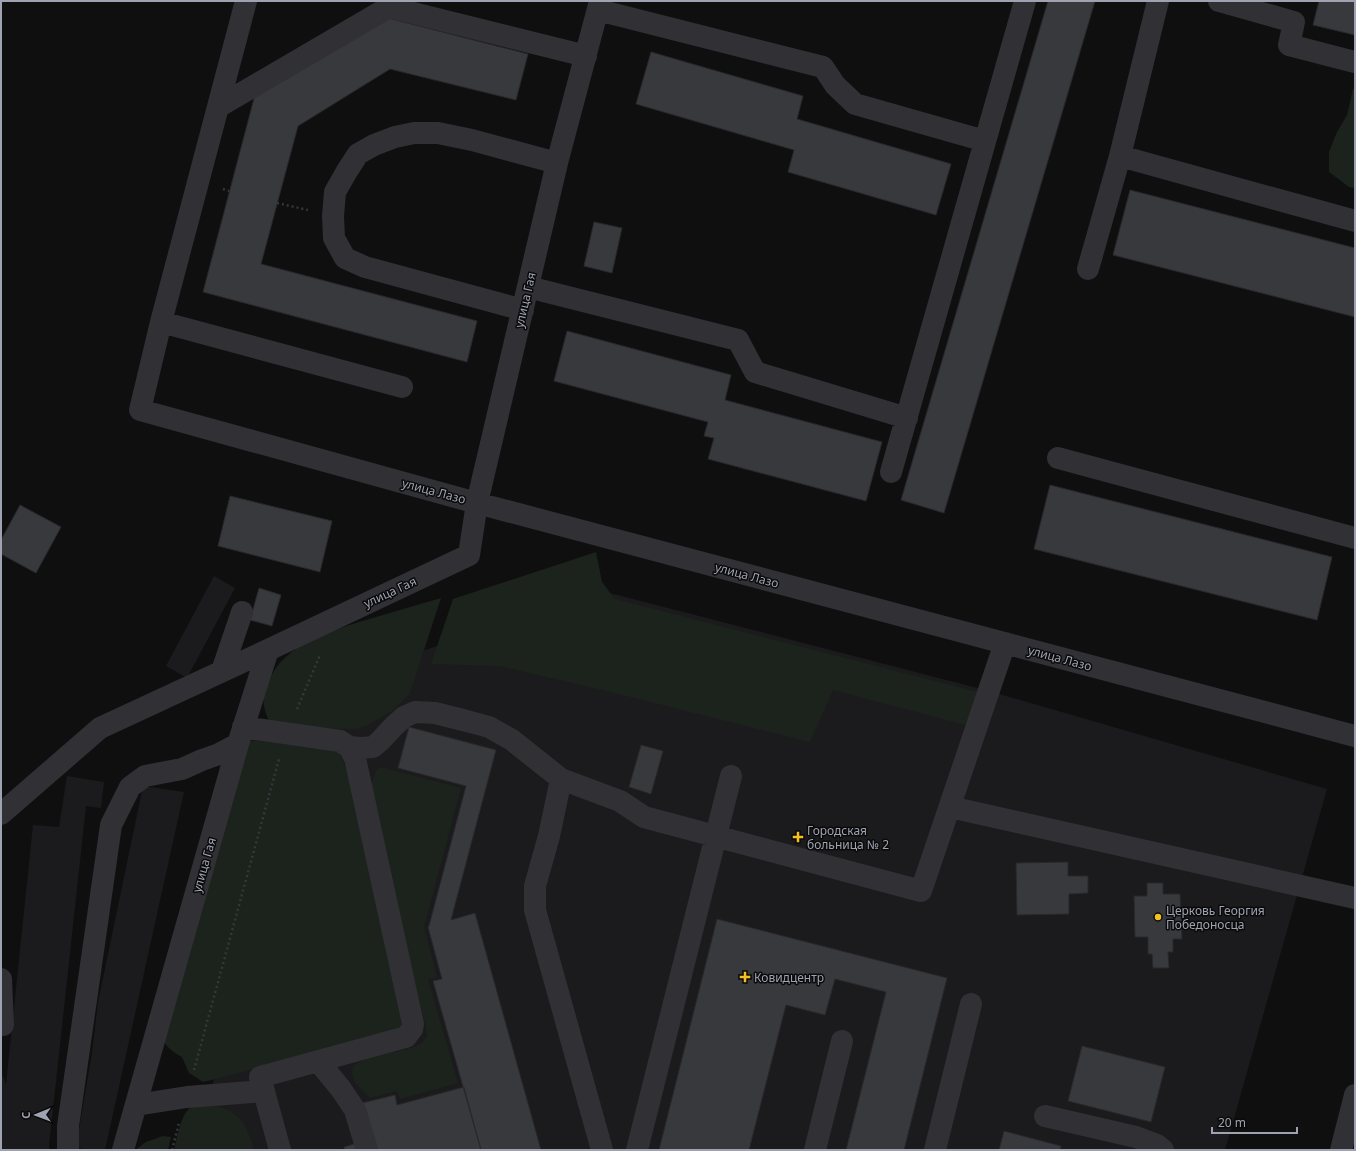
<svg xmlns="http://www.w3.org/2000/svg" width="1356" height="1151" font-family="'Noto Sans',sans-serif">
  <rect width="100%" height="100%" fill="#0f0f10"/>
  <path fill="#1b1b1d" d="M214,576L235,588L187,678L166,666Z
    M606,592L989,691L1327,789L1225,1150H194L310,738L325,682Z
    M67,776L104,782L101,808L86,806L49,1146L50,1150H1V1072L6,1084L33,825L59,827Z
    M143,786L184,792L105,1150H86L76,1147L92,1053L98,1002Z"/>
  <path fill="#1b231c" d="M1353,89H1355V188L1349,187L1329,172V152L1337,132L1347,115Z
    M596,552L602,582L615,599L982,693L973,727L833,690L810,742L619,694L499,666L431,664L453,599Z
    M441,598L410,693L392,711L366,726L356,729L316,728L269,721C262,705 262,698 268,683C284,641 337,629 376,617C398,611 419,604 441,598Z
    M260,739L331,747L339,753L344,763L353,789L402,1027L398,1029L224,1077L203,1082L189,1073L182,1057C174,1053 168,1048 162,1040L245,746L251,741Z
    M381,767L461,788L424,927L437,977L428,979L458,1083L400,1099L397,1091L370,1098C363,1091 353,1083 352,1073C352,1072 352,1069 353,1067C360,1056 407,1052 421,1044C423,1042 425,1039 427,1037L426,1028L380,840L370,788L373,779L376,771Z
    M211,1105C241,1111 246,1123 254,1150H174C177,1139 181,1111 192,1107C198,1105 205,1106 211,1105Z
    M163,1136L171,1137L168,1150H135L146,1142Z"/>
  <path fill="#38393d" stroke="#29292c" d="M1048,1H1095L944,513L901,500Z
    M1319,1H1355V35L1313,25Z
    M384,17L528,54L516,100L390,69L298,126L261,264L477,321L467,362L203,292L256,91Z
    M651,52L803,96L797,119L951,164L936,215L788,172L794,150L636,104Z
    M1130,190L1355,248V317L1113,255Z
    M594,222L622,228L612,273L584,266Z
    M567,331L731,375L725,400L882,442L866,501L708,459L714,438L704,436L708,422L554,381Z
    M1050,485L1332,557L1317,620L1034,549Z
    M230,496L332,521L320,572L218,546Z
    M20,505L61,527L36,573L1,554V540Z
    M259,588L281,595L272,626L250,620Z
    M409,727L496,750L451,920L475,913L541,1150H481L433,981L442,979L428,927L429,926L466,786L398,768Z
    M641,745L663,751L651,794L629,787Z
    M1068,862V876H1088V893L1069,894V914L1017,915L1016,863Z
    M1147,883H1163V894H1180L1182,939H1173V952H1168L1169,968H1153L1152,954H1148V937H1135L1134,896H1147Z
    M717,919L947,978L904,1150H846L886,992L835,979L825,1015L786,1005L749,1150H659Z
    M1082,1046L1165,1067L1151,1122L1068,1101Z
    M464,1087L481,1150H374L362,1103L395,1095L397,1105Z
    M1004,1131L1061,1146L1060,1150H999Z
    M371,1139L374,1150H345L344,1147Z"/>
  <g fill="none" stroke-linecap="round" stroke-linejoin="round">
    <path stroke="#36373c" stroke-width="2.5" stroke-dasharray="2 3" stroke-linecap="butt" d="M223,189L229,191
      M277,203L308,210
      M297,709L320,655
      M194,1070L279,759
      M172,1150L179,1123"/>
    <path stroke="#303035" stroke-width="22" d="M246,1L161,322L140,410L477,503L1355,736
      M1158,1L1120,156L1355,221
      M1219,1L1294,22L1289,45L1355,62
      M598,10L823,67L835,85L855,104L985,141
      M218,107L389,7L586,56
      M1088,269L1120,156
      M528,287L738,340L755,372L907,418
      M523,310L365,267L345,258L334,238L333,216L335,192L347,171L358,154L374,145L395,137L414,133H438L472,140L557,163
      M161,322L402,387
      M1058,458L1355,538
      M891,472L1025,1
      M222,671L242,612
      M243,727L340,741L349,747L355,758L413,1024L412,1029L406,1037L260,1077L280,1150
      M349,747L361,748L373,747L380,741L394,726L404,717L415,712L435,713L463,720L489,727L512,740L561,779L620,801L644,817L921,891L1005,643
      M561,779L549,836L535,886V910L602,1150
      M950,807L1355,898
      M1,814L100,728L268,650
      M1,979L3,1025
      M318,1061L341,1089L355,1110L367,1150
      M136,1105L187,1097L264,1091
      M1045,1116L1136,1137L1157,1145L1163,1150
      M68,1150V1126L111,825L130,787L145,776L182,769L202,760L219,754L238,744
      M123,1150L238,744L268,650L469,555L477,503L557,163L600,1
      M637,1150L731,776
      M815,1150L842,1041
      M935,1150L971,1004
      M1341,1150L1355,1095"/>
  </g>
  <g fill="#f4bf23" stroke="#0a0a0b" stroke-width="1.5">
    <path d="M796 831h4v4h4v4h-4v4h-4v-4h-4v-4h4z"/>
    <circle cx="1158" cy="917" r="4"/>
    <path d="M743 971h4v4h4v4h-4v4h-4v-4h-4v-4h4z"/>
  </g>
  <g text-anchor="middle" dominant-baseline="central" stroke-width="3" stroke-linejoin="round" paint-order="stroke">
    <g font-size="12" fill="#9fa3b1" stroke="#0a0a0b">
      <text transform="translate(525 300) rotate(-77)">улица Гая</text>
      <text transform="translate(434 491) rotate(15)">улица Лазо</text>
      <text transform="translate(747 575) rotate(15)">улица Лазо</text>
      <text transform="translate(390 592) rotate(-25)">улица Гая</text>
      <text transform="translate(1060 658) rotate(15)">улица Лазо</text>
      <text transform="translate(204 865) rotate(-74)">улица Гая</text>
    </g>
    <g font-size="12" fill="#9fa3b1" stroke="#0a0a0b" text-anchor="start">
      <text x="807" y="830">Городская<tspan x="807" dy="14">больница № 2</tspan></text>
      <text x="1166" y="910">Церковь Георгия<tspan x="1166" dy="14">Победоносца</tspan></text>
      <text x="754" y="977">Ковидцентр</text>
    </g>
  </g>
  <rect width="1356" height="1151" fill="none" stroke="#9fa3b1" stroke-width="4"/>
  <g transform="translate(36 1115) rotate(269)" stroke="#0a0a0b" stroke-width="3" paint-order="stroke">
  <path d="M0-3L7 15L0 10L-7 15Z" fill="#9fa3b1"/>
  <text y="-6" font-size="11" font-weight="bold" text-anchor="middle" fill="#9fa3b1">С</text>
  </g>
  <path d="M1212 1127v6h85v-6" fill="none" stroke="#9fa3b1" stroke-width="2"/>
  <text x="1218" y="1127" font-size="12" fill="#9fa3b1" stroke="#0a0a0b" stroke-width="3" paint-order="stroke">20 m</text>
</svg>
